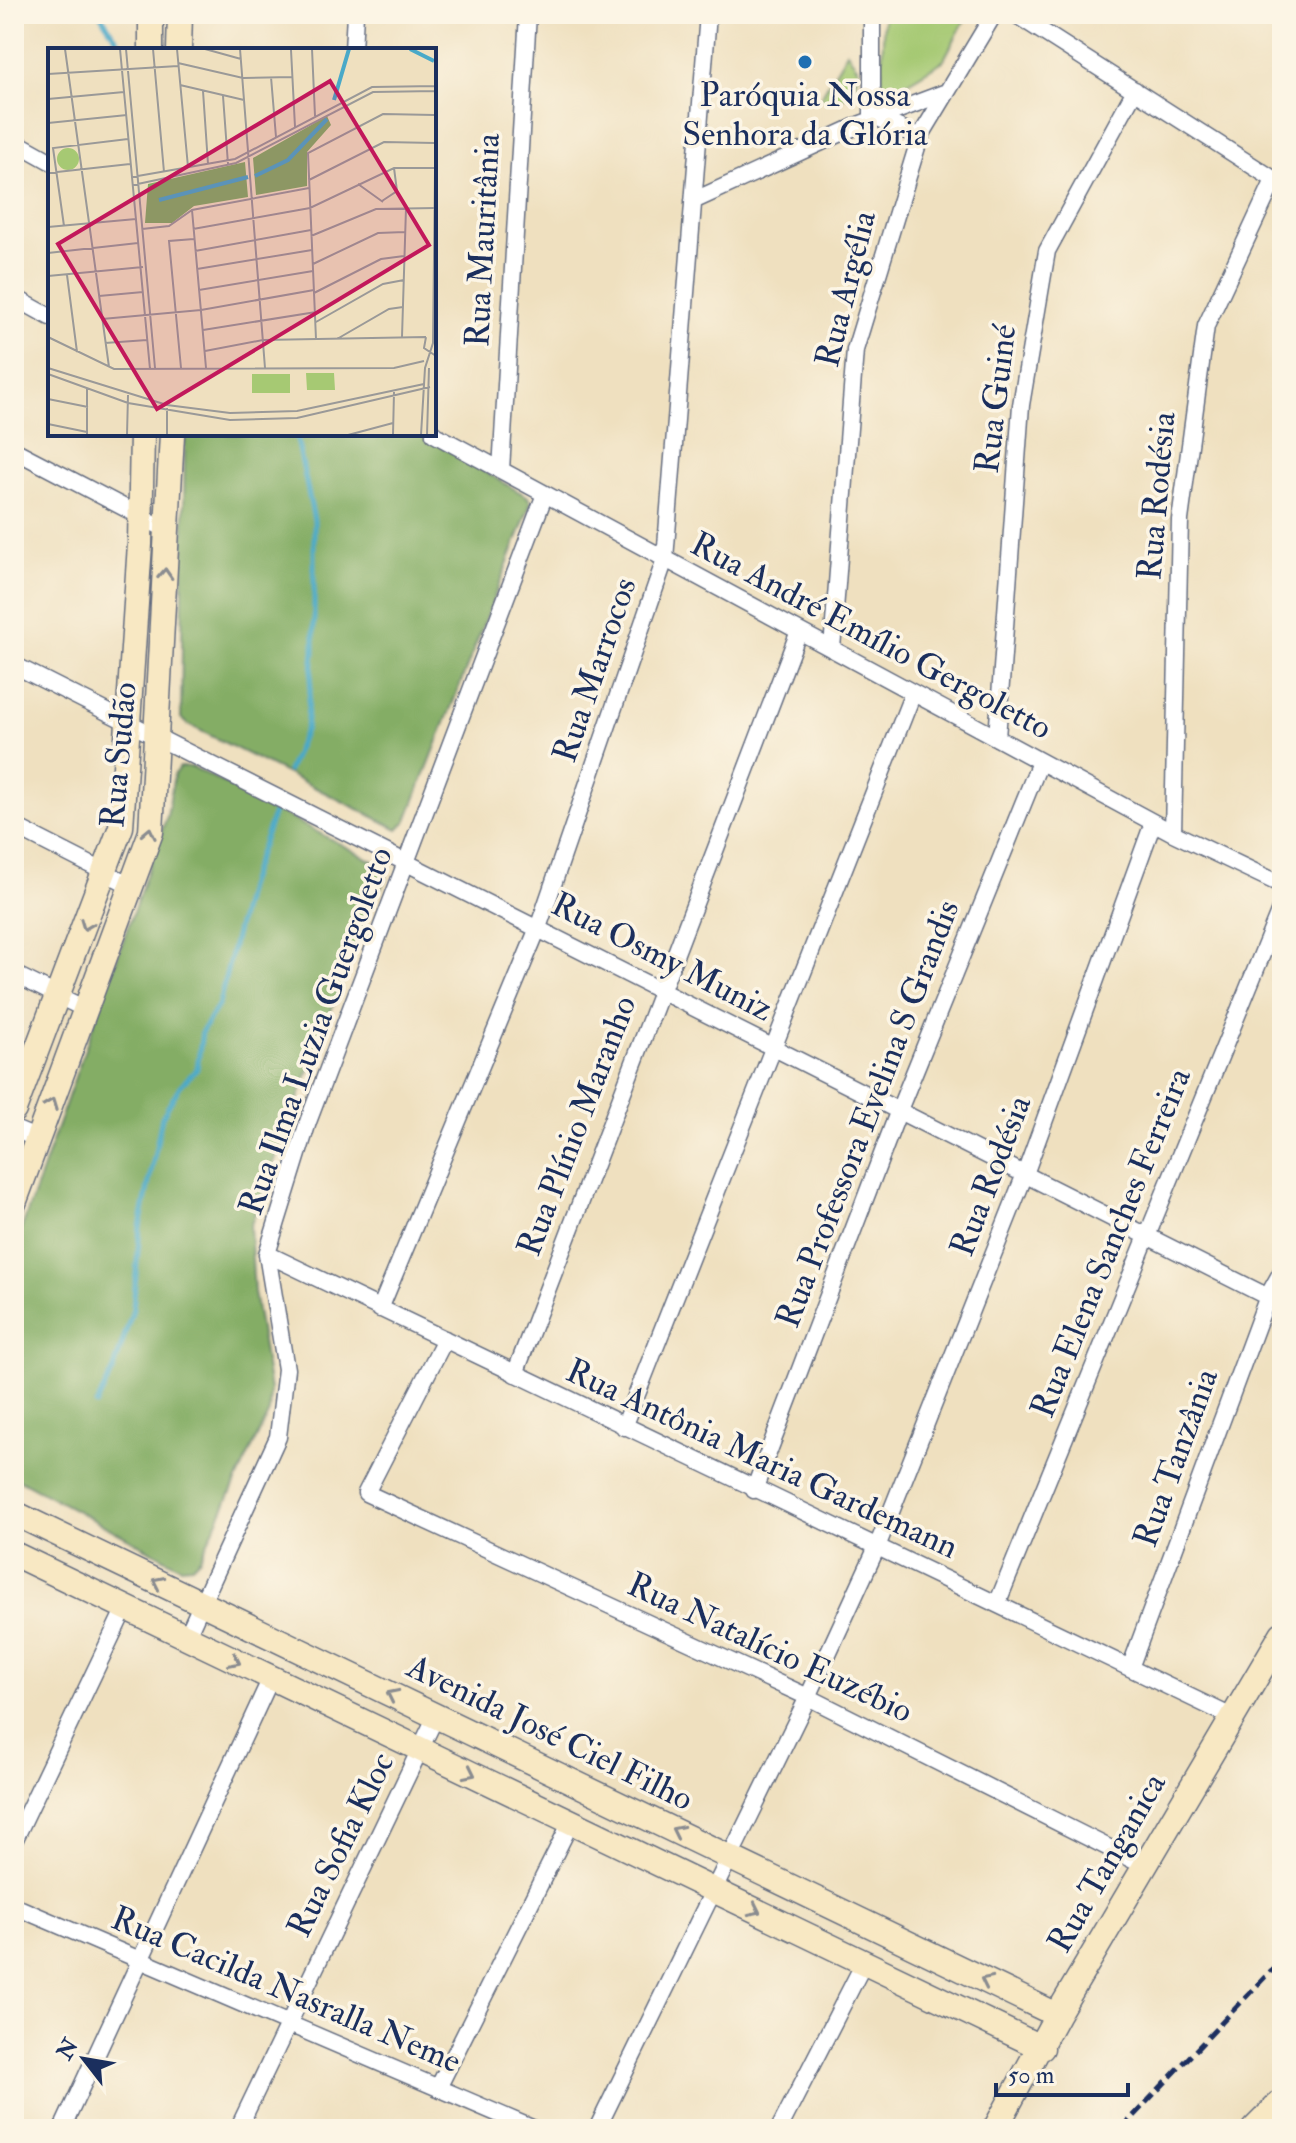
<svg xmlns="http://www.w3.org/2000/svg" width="1296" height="2143" font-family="'IM FELL Double Pica',serif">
  <rect width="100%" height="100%" fill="#fcf5e5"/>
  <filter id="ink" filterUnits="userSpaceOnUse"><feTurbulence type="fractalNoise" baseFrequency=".0125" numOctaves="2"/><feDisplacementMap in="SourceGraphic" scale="16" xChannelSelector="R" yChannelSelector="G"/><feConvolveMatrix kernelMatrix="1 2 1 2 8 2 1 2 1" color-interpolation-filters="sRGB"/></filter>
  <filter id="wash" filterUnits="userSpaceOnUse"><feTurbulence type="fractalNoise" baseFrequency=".006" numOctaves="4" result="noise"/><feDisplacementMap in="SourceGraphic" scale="32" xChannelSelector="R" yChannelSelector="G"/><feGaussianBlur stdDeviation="1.8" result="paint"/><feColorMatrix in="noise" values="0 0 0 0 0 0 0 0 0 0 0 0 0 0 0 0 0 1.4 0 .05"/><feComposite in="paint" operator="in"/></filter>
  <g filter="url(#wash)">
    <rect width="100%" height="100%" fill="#efe0bf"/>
    <path fill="#a6c973" stroke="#607c68" stroke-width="2" d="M884,14H959L966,18L943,61L881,98Z
      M847,52L859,70L853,90L838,102L820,98Z"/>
    <path fill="#84ad65" stroke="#506e62" stroke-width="2" d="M185,434H420L528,497L531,503L407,820L398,829L189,725L181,718Z
      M180,767H193L384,867L387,879L372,902L250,1227L254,1292L270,1390L269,1412L200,1558L192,1566L181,1567L14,1477V1250L167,816L174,774Z"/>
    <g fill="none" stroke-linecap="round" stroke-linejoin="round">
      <path stroke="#49a9c8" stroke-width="5" d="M100,14L122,47
        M288,771L306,728L314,652V520L296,434
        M96,1405L114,1369L133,1309L140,1227L162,1117L180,1086L197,1069L202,1031L219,1004L247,887L274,812"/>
    </g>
  </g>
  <g filter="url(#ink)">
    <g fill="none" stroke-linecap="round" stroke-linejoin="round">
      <defs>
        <path id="street" d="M1015,14L1281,184
          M353,50L355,14
          M878,118L920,137
          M872,120V14
          M14,141L50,161
          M693,201L861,124L944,93
          M14,297L50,317
          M434,434L1173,833L1282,885
          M14,450L167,530
          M501,470L528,14
          M832,649L855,350L920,137L994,14
          M14,665L1282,1304
          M997,738L1021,405L1047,251L1135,90
          M14,826L132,886
          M1173,833L1180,520L1206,326L1274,180
          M14,974L87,1010
          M14,1129L38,1139
          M267,1254L1232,1717
          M380,1309L538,928L665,559L708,14
          M445,1339L366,1493L808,1697L1145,1866
          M515,1374L799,631
          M624,1427L913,693
          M754,1490L899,1110L1040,762
          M997,1604L1282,905
          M186,1638L278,1437L286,1369L267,1254L308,1122L545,494
          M1130,1668L1268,1296L1282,1271
          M14,1841L125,1608
          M14,1906L534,2129
          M438,2088L571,1822
          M62,2129L271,1678
          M238,2129L436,1716
          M597,2129L808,1697L877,1547L1025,1174L1153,823
          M779,2129L864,1963"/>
        <path id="secondary" d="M151,50V14
          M179,50L180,14
          M14,1110L121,827L140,544L142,434
          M14,1203L151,832L172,434
          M14,1513L1057,2015
          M14,1554L1042,2048
          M995,2129L1057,2015L1282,1634
          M1254,2129L1282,2101"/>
      </defs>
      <use href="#street" stroke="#656d80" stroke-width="19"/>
      <use href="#secondary" stroke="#656d80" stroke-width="27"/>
      <use href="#street" stroke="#fff" stroke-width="16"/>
      <use href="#secondary" stroke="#f8e8c3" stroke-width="24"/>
      <path stroke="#1b2f5e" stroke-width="5" stroke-dasharray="12 6" stroke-linecap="butt" d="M1121,2129L1282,1959"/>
    </g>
    <defs><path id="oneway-chevron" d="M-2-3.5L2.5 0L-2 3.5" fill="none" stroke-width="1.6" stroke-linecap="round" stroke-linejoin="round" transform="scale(2)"/></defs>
    <g stroke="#8a8c90">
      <use href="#oneway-chevron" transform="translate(165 574) rotate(-87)"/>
      <use href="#oneway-chevron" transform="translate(149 833) rotate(-78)"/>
      <use href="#oneway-chevron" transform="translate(86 925) rotate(111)"/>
      <use href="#oneway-chevron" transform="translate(51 1104) rotate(-69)"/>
      <use href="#oneway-chevron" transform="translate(158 1582) rotate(-154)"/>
      <use href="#oneway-chevron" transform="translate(235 1661) rotate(26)"/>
      <use href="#oneway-chevron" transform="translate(392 1695) rotate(-154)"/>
      <use href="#oneway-chevron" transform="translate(470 1773) rotate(26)"/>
      <use href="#oneway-chevron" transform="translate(677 1831) rotate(-154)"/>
      <use href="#oneway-chevron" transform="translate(755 1910) rotate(26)"/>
      <use href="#oneway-chevron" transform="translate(986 1981) rotate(-154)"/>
    </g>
  </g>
  <circle fill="#1f6fb2" stroke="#fcf5e5" stroke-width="3" cx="805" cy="62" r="8"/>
  <g text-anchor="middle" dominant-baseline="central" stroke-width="7" stroke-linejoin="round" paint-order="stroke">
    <g font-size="34" fill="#1b2f5e" stroke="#fcf5e5">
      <text x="805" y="95">Paróquia Nossa<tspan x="805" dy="39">Senhora da Glória</tspan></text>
    </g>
    <g font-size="34" fill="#1b2f5e" stroke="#fcf5e5">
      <text transform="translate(483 240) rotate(-87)">Rua Mauritânia</text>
      <text transform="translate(846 289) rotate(-76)">Rua Argélia</text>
      <text transform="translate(996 399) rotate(-83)">Rua Guiné</text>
      <text transform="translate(1157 496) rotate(-85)">Rua Rodésia</text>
      <text transform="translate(871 636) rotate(28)">Rua André Emílio Gergoletto</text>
      <text transform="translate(595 670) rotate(-71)">Rua Marrocos</text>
      <text transform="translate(119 755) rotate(-85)">Rua Sudão</text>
      <text transform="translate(662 957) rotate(27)">Rua Osmy Muniz</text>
      <text transform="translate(316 1031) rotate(-70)">Rua Ilma Luzia Guergoletto</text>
      <text transform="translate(868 1114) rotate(-69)">Rua Professora Evelina S Grandis</text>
      <text transform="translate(577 1126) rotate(-69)">Rua Plínio Maranho</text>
      <text transform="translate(991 1176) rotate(-69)">Rua Rodésia</text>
      <text transform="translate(1111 1243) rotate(-68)">Rua Elena Sanches Ferreira</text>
      <text transform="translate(1176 1458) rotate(-70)">Rua Tanzânia</text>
      <text transform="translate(762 1459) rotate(25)">Rua Antônia Maria Gardemann</text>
      <text transform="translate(770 1648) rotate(25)">Rua Natalício Euzébio</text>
      <text transform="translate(550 1733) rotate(26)">Avenida José Ciel Filho</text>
      <text transform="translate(341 1845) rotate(-64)">Rua Sofia Kloc</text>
      <text transform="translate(1107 1863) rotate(-60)">Rua Tanganica</text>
      <text transform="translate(286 1990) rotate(23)">Rua Cacilda Nasralla Neme</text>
    </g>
  </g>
  <g transform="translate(48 48)">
    <rect width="388" height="388" fill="#efe0bf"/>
    <path d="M9 111a11 11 0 1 1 22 0a11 11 0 1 1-22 0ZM258,325H286L287,342H259ZM204,326H242V345H204Z" fill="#a6c973"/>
    <path d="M279,68L283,77L259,104V138L208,147L205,110ZM197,114L200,149L146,158L124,175H97L100,136Z" fill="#84ad65"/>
    <path fill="none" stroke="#49a9c8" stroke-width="4" d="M362,1L386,13M286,52L301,1M207,128L240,112L279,71M111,152L200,129"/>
    <path fill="none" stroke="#9a9998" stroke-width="2" d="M17,1L61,319M72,1L102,321M78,1L107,320M105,1L116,124M129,1L140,119M157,1L193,11M192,1L217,320M264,1L267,68M243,2L247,79M130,15L195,30L244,29M0,26L130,18M223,29L228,89M132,37L196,52M155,43L160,116M175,48L180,116M0,51L76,44M0,75L79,67M0,125L82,116M84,129L187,111L324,39L388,38M261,132L336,94L387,95M310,136L335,154M85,137L188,115L325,44L388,43M334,153L349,143L346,120M144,162L158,320M16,178L5,100L80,91M0,179L88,171M94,181L121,178L144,162L261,140M145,181L262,160L346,120H386M263,188L328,161L388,160M147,203L263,182M0,205L90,195M265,216L330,185L357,184M149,221L264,202M19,227L29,304M0,228L95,219M151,242L265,223M266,245L333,211L356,208M51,248L95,244M54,271L153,262L266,242M268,274L335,236L356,232M155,282L268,264M0,289L66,321L346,320L376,313M354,289L358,160M378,289L376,300L388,308M268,291L260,105L335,66L387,67M289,291L341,261L355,259M57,295L99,292M157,303L215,292L378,289M0,320L119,357L182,365L249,363L376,336M133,320L121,193L146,191M0,326L80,355L182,372L249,370L382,339M0,351L40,359M0,376L39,384M39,387V341M79,387L80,347M119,387V360M300,387L345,375M345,387L346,344M373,387L377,320L385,295L388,37M379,387L381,320"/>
    <path fill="#c2185b" fill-opacity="0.15" stroke="#c2185b" stroke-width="4" d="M282,33L381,197L109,361L10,196Z"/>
    <rect width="388" height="388" fill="none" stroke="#1b2f5e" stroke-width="4"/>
  </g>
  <rect width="1296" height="2143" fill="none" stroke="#fcf5e5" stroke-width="48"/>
  <g transform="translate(84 2059) rotate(301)" stroke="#fcf5e5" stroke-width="6" paint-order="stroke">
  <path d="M0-6L14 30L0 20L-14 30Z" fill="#1b2f5e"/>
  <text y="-12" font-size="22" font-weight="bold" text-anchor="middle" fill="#1b2f5e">N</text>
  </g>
  <path d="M996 2083v12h132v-12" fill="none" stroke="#1b2f5e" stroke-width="4"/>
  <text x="1008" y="2083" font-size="24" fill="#1b2f5e" stroke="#fcf5e5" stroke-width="6" paint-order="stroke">50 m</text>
</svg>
